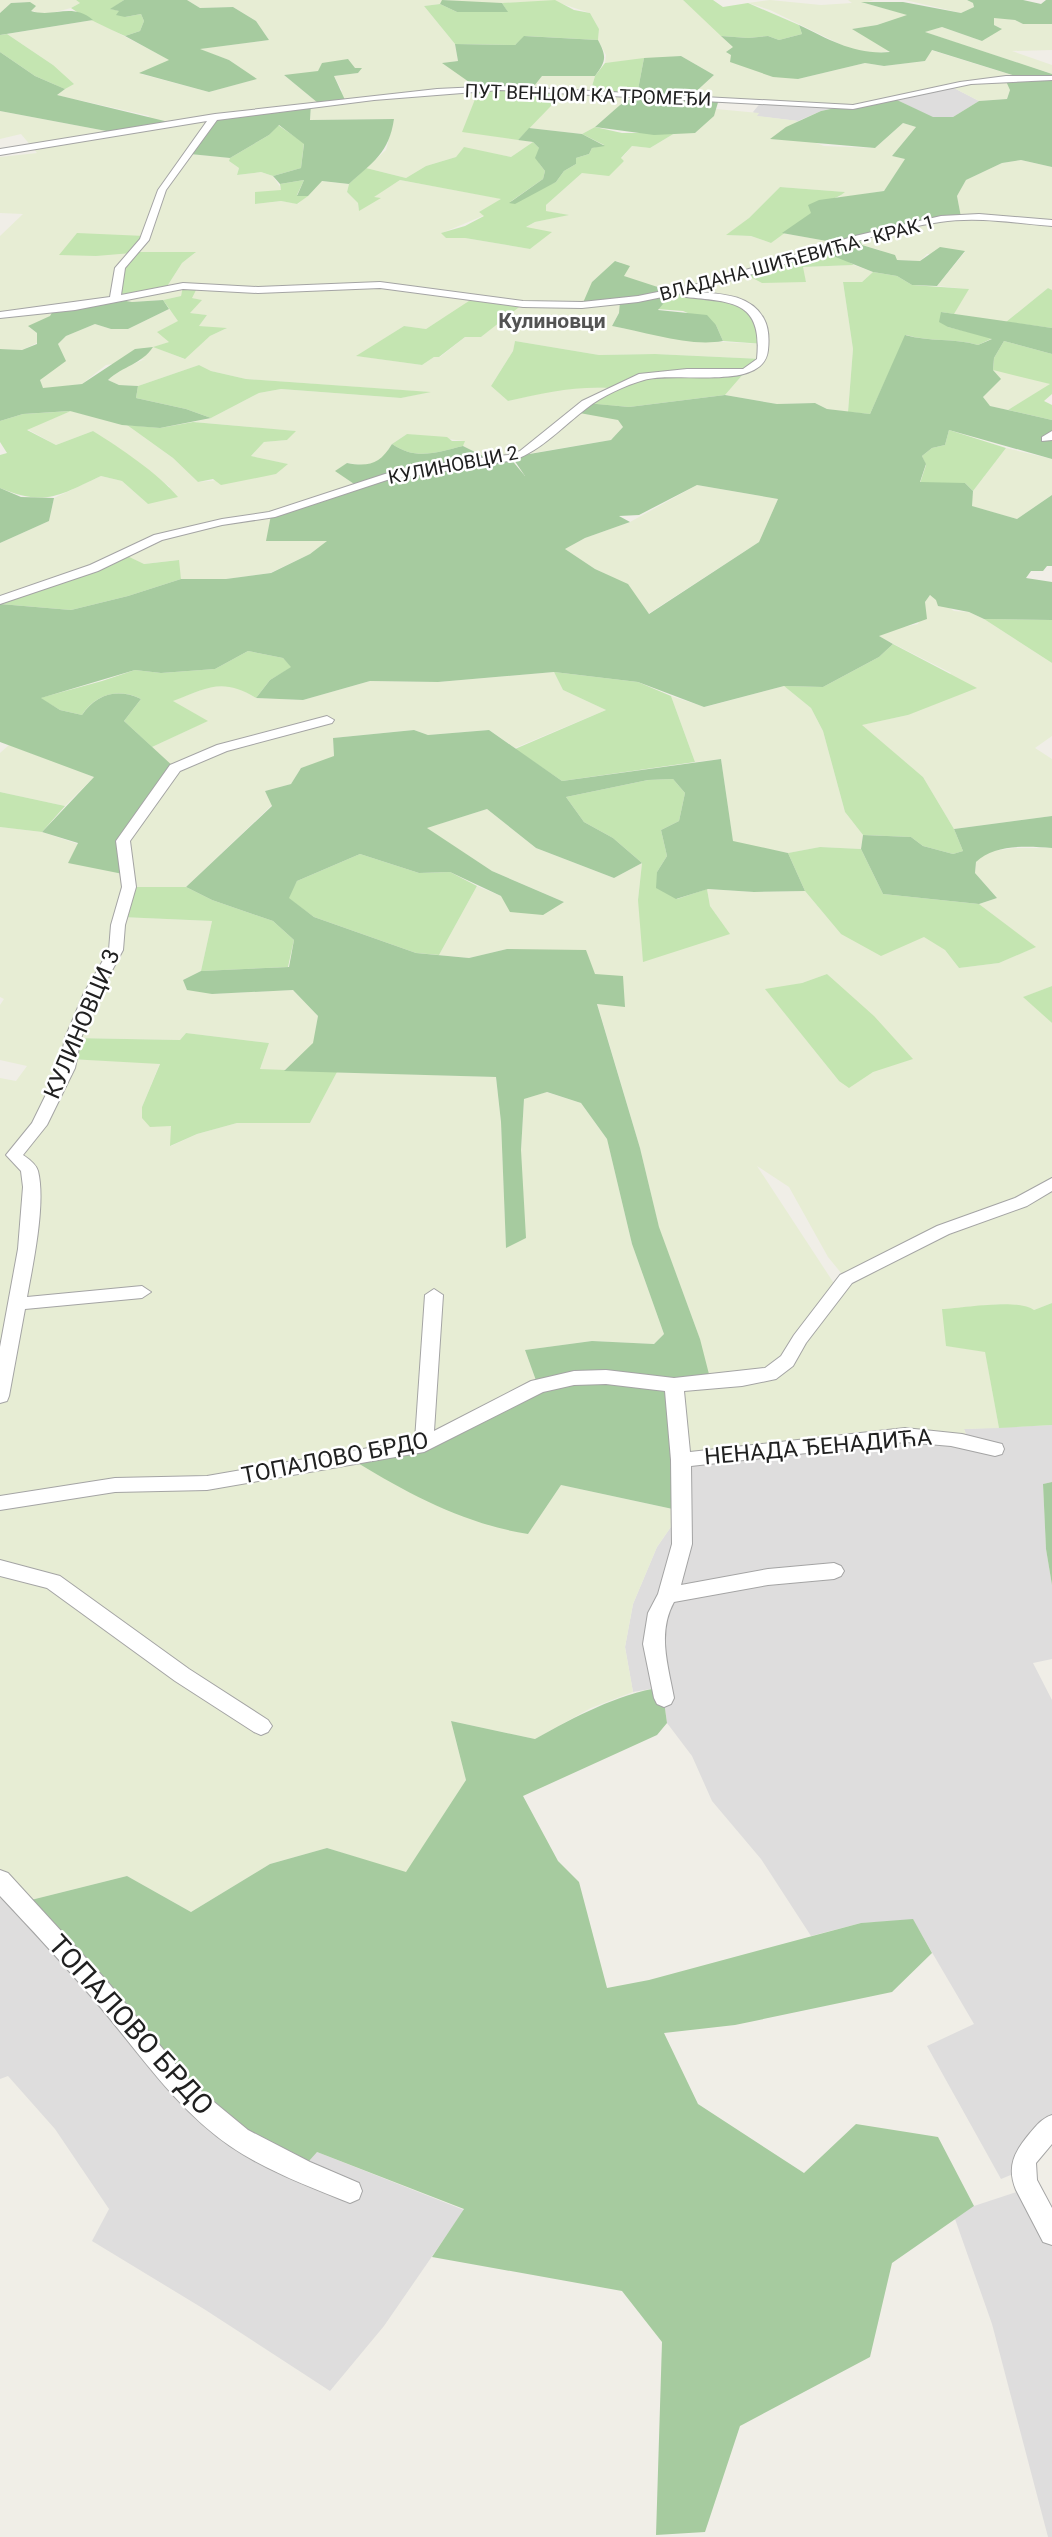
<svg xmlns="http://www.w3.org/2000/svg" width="1052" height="2537" font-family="Roboto,sans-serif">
  <rect width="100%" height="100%" fill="#f0eee7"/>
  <path fill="#dedddd" d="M950,86L979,101L953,117L933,118L897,100Z
    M762,101L840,107L821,111L798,121L756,116L753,112Z
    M1052,1425V1482L1043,1484L1046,1549L1052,1585V1659L1033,1663L1052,1700V2138L1018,2172L1001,2179L927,2046L974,2024L913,1920L861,1923L811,1936L761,1859L712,1801L692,1756L667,1723L662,1687L633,1692L625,1647L633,1604L657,1547L682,1511L681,1460L853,1440L968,1439L964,1429Z
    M0,1880L317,2152L464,2210L384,2326L330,2391L204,2309L92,2241L109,2209L55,2129L8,2076L0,2079Z
    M1029,2188L1052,2222V2537H1048L992,2324L955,2219L974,2206Z"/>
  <path fill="#e7edd4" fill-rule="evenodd" d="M0,0H76L80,3L71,8L44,15L30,10V2L11,3L0,13Z
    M187,0H683L734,47L798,79L865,63L884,66L925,61L931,50L1021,78L1010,90L1007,99L979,101L950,86L897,100L853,107L689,98L714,75L681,56L605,63L606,55L598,40L599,29L590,13L553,1L483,4L443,0L440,4L424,6L455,44L458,61L444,63L479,89L463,131L533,142L511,157L464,148L456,157L426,166L406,178L366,168L386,150L394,119L310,120L311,104L190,154L230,158L229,161L239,168L237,175L261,172L273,176L282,190L255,204L281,201L298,204L321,181L349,184L347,192L358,203L359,210L373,197L400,180L503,199L479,213L485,215L442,233L446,238H465L530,249L551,232L525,228L535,222L567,215L545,211L546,205L582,173L614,169L624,161L621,159L632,146L650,148L675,133H695L713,116L716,109L759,113L757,116L798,121L771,139L811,141L824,146L875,148L903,123L916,127L892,156L906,159L884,191L838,198L844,192L780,187L749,218L727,235L751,236L771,243L782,233L839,243L746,274L806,282L802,267L854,265L873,272L862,282H843L853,349L848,412L827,409L815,403L777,404L725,395L745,372L762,359L655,354L599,355L515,341L513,351L491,386L508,401L563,388H612L618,420L623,427L611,440L491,460L463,446L464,441L407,434L392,444L384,458L368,466L347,463L336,471L358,487L271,515L267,541L329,540L310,554L270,573L226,579H181L178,560L143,564L121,553L0,600V543L49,521L54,498L101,476L122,481L148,504L170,487L93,431L56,445L27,429L71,411L127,425L173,458L198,482L250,477L276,474L287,464L251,456L264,442L287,440L295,431L193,422L211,418L259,393L281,389L401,398L428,392L246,379L211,371L199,365L138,386L119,385L108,380L121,369L145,359L106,365L82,384L43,389L40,380L58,344L66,336L95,324L111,329H128L169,309L179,321L158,332L170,342L154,347L184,359L210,336L225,329L199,326L207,315L189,313L201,300L192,298L183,287L181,296L163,300L132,302L115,299L51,316L29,327L37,333V343L22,350L0,349V236L23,214L0,213V157L37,153L21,134L0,139V111L117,133L150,116L56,95L53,65L7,34L93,20L170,60L141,74L209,92L256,79L229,60L198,49L269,40L256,21L233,7L200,8ZM361,68L358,73L334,76L342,91L318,103L284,75ZM133,252L195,253L182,263L166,288ZM616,261L620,262L623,276L639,282L673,292L716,298L763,344L683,340L612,326L619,313L620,301L592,282ZM522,304L481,337H465L440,357H434L422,365L357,356L404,326L426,329L445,317Z
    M770,0L821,5L852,3L848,0H874L864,3L909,15L877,25L853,29L892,51L875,53L850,49L770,10L748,3Z
    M905,0H967L973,3L974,7L961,13Z
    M994,17L1015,20L1023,24H1052V50L1012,51L1052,65V74L924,32L942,27L982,41L1001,28L994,25Z
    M542,76H595L590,92L637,95L620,105L595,127L582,134L529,128L552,105L555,91L531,90Z
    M1021,160L1052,167V290L1048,288L1006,322L954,314L968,289L937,286L965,252L927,254L920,261L897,260L880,250L862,245L858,238L961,217L957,196L966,180L1002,163Z
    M993,370H1001L1051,384L1008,410L989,406L983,397L1000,379Z
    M1006,448L1052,459V495L1017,519L971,506L973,491Z
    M697,485L778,499L759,542L648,614L628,585L595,569L565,549L585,538L630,522Z
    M930,595L954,611L969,612L984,619L1052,663V736L1035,748L1052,759V816L954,829L923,777L861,725L908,715L951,673L878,636L889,630L918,624L925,602Z
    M554,672L563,690L606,710L515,748L489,730L428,735L414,730L333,738L334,757L301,768L291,784L265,791L272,805L186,887H129L121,917L212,921L201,971L183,980L212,994L293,990L318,1016L314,1043L284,1071L260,1069L269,1043L186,1033L180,1040L73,1038L70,1059L160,1063L142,1107L171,1126V1146L197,1134L237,1123H310L337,1072L496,1077L501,1122L506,1247L521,1150L524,1099L546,1092L581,1103L607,1139L632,1244L664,1334L654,1344L592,1341L525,1350L538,1386L528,1534L561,1485L682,1511L657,1547L633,1604L625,1647L633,1692L591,1708L535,1739L451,1721L466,1780L406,1873L327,1848L270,1864L191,1912L127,1876L19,1903L0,1880V1078L16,1081L27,1066L0,1060V1005L4,999L0,997V827L42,832L78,844L68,863L123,841L174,768L152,747L207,721L172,701L217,684L239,688L256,698L303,700L370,681L438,682Z
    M784,686L811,708L823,731L845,812L863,835L861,849L820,847L788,853L733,842L721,759L695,762L671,696L705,707Z
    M9,745L77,770L94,777L65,806L0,792V753Z
    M487,809L536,848L614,878L642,863L638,900L729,933L710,906L707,889L754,892L805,891L841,934L924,936L945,950L959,968L999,963L1035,947L979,904L997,898L975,873L976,862L986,852L1014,848H1052V986L1024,997L1052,1023V1303L1034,1310L1001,1304L942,1310L985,1351L999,1428L964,1429L968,1440L941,1436L681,1460L674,1385L700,1339L659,1228L640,1148L597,1003L595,974L507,949L469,958L439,955L477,886L501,896L564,902L492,871L426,828ZM827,974L912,1059L839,1081L766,990L802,983ZM757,1166L789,1187L828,1257L846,1279L839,1291Z"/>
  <path fill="#c4e5b1" d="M76,0H124L111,9L120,11L125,17L141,14L144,21L140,31L125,36C108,28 85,18 71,8L80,3Z
    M555,0L574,10L590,13L599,29L598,40L525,36L515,45L455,44L424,6L440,4L457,12L507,11L502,3Z
    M683,0H713L723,7L748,3L799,25L802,34L779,40L768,36L748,38L721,36Z
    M7,34L53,65L74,84L65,89L35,76L0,52V35Z
    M644,58L637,95L590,93L595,76L605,63Z
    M479,89L556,91L552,105L518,140L462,132Z
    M278,125L304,143L301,168L273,176L261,172L237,175L239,168L229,161L230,158L269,135Z
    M595,127L622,133H675L650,148L632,146L621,158L624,161L609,176L582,173L546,205V211L569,215L535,222L526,227L552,232L530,249L465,238H446L441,233L465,226L484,216L479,212L501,199L400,180L374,197L381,198L359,211L358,203L347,192L349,184L366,168L406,178L426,166L456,157L464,147L511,157L533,142L540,149L539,163L545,171L543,179L510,202L556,182L564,171L576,164V158L589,154L592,148L604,145L582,134Z
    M304,180L297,195L308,196L297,204L281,201L255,204V192L281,190L280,184Z
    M780,187L845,192C835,201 821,200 809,206L812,213L771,243L751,236L726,235L749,218Z
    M77,233L145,236L134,252H196L182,263L166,288L115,299L120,268L132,253L96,256L59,255Z
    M818,250L841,257L854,265L803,267L806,282L762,283L745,274Z
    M873,272L897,276L912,285L969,289L954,314L941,312L948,327L993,338L978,345C954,338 930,342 906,335L870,414L848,412L853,349L843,282H862Z
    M183,286H198L192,298L202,300L190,313L207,315L199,326L227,328L210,336L185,359L153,347L169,342L157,332L178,321L163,300L181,296Z
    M1048,288L1052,290V328L1006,322Z
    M673,292L716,298L748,307L764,344L723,341L716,325L683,311L657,309Z
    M472,299L523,304L481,337H465L439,357H434L422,365L356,356L404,326L426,329Z
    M515,341L599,355L655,354L762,359L745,372L725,395L629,407L586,403L610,388C574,386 543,393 508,401L491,386L513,351Z
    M1004,341L1052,354V394L1044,401L1052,405V420L1008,410L1050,384L993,370L994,358Z
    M199,365L211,371L246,379L431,392L401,398L281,389L259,393L211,418L186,409L136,398L138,386Z
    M71,411L27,430L56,445L93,431C120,448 158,473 178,497L148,504L122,481L101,476C60,495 45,507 0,488V455L7,453L0,442V421L23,414Z
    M193,422L296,431L287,440L264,442L251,456L288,464L276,474L221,485L213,479L198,482L173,458L127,425L160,428Z
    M949,430L1006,448L973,491L965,483H920L926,465L922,456L932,448L945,445Z
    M407,434L447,437L452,441H465L463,446C437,452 417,461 392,444Z
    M121,553L144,564L179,560L181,579L128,596L71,610L0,604V600Z
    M984,619L1052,620V663Z
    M893,644L977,688L908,715L862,725L923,777L954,829L963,851L953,854L923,846L911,837L863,835L845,812L823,731L811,708L784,686L823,687L879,657Z
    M248,651L283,658L292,667L270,680L256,698C222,677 207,688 173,701L208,721L152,747L124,721L141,699C119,688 95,694 82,715L60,710L40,698L102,681L135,670L161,673L215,669Z
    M554,672L638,682L671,696L695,762L562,781L515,749L606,710L563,690Z
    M673,779L685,793L679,821L661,830L667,856L657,872L677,899L707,889L710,906L730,934L643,962L638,900L642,863L613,838L584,822L566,797L648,780Z
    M0,792L65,806L42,832L0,827Z
    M820,847L861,849L883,894L979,904L1036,947L999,963L959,968L945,950L924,937L881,956L841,934L805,891L788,853Z
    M360,854L419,873L450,872L477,886L439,955L416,953L314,917L288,898L297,881Z
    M129,887H186L212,900L273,921L294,940L288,967L201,971L212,921L121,917Z
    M827,974L874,1016L913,1059L873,1072L849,1088L839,1081L765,989L802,983Z
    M1052,986V1023L1023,997Z
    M186,1033L269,1043L260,1069L337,1072L310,1123H237L197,1134L170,1146L171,1126L150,1127L142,1118V1107L160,1064L69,1059L73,1038L180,1040Z
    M1052,1303V1425L999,1428L985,1352L946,1346L942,1309C964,1308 1018,1298 1034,1310Z"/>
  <path fill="#a6cb9f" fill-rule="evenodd" d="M124,0H187L200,8L233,7L256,21L269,40L200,49L229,60L257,79L209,92L139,73L169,60L125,36L140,31L144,21L141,14L125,17L116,15L119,11L110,9Z
    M442,0L502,3L508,12H457L440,4Z
    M967,0H1023L1041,4L1046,0H1052V24H1023L1015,20L994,18V25L1002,29L982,41L942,27L925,32L1052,74V167L1021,160L1002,163L966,180L957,196L961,217L859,238L862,245L895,255L897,260L920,261L940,247L965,251L937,286L912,285L897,276L873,272L818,250L838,243L782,233L811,213L808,205L819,200L884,191L905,159L892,156L916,127L903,123L875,148L770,139L786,127L821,111L840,107L897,100L933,117H953L979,101L1007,99L1010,90L1005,79L1019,77L932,50L925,61L884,66L865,63L798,79L773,77L730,62L731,55L726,52L733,47L721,36L748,38L768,36L779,40L802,34L799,25C830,40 855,55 890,52L852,29L877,25L907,15L861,2H903L961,13L974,7L973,3Z
    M30,2L36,6L31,11C54,18 72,2 93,20L0,35V13L11,3Z
    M524,36L598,40C607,57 606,61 595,76H542L531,90L479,89L442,63L458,61L455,44L515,45Z
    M0,52L35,76L65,89L57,95L177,124L117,133L0,111Z
    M681,56L714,75L690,97L719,99L714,116L695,133L654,135L595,127L620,105L637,95L644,58Z
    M348,59L355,68H362L358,73L334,76L345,100L318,103L284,75L318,71L322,63Z
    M311,104L310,120L394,119C389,153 373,162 349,184L322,181L308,196H297L304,180L280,184L273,176L301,168L304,144L279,125L269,135L230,158L190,154L215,117Z
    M529,128L582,134L605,146L592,148L589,154L576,158V164L564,171L556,182L515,204L509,203L543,179L545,171L535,158L539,148L533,142L518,140Z
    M615,261L630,266L624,276L673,292L658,310L707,315L716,325L723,341C688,347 647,332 612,326L619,313L620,301L582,305L592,282Z
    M115,299L132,302L163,300L169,309L128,329H111L95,324L66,336L58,344L66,361L40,380L43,388L82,384L135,349L153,347C142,364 123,366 108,380L119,385L138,386L136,398L186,409L211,418L160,428L122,425L70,411L23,414L0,421V349L22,350L37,344V333L28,326L50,316L54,309Z
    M941,312L1052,328V354L1004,341L994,358L993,370L1001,379L983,397L990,406L1052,420V459L949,430L945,445L932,448L922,456L926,464L920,482L965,483L973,491L972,506L1017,519L1052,495V566H1047L1043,571H1031L1026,578L1052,582V620L984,619L969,612L938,606L936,600L930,595L925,602L927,619L879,636L893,644L879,657L823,687L784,686L704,707L638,682L554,672L438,682L370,681L303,700L256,698L270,680L291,667L283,658L248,651L215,669L161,673L135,670L41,698L60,710L82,715C96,694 118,688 141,699L124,721L175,768L123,841L128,875L68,863L78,843L42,832L94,777L0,742V604L71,610L128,596L181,579H226L271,573L310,554L327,541H266L271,515L357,486L335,471L347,463C369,467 380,464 392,444C417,461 437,452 463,446L491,460L510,458L525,476L512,457L611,440L623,427L618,420L574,412L586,403L629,407L725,395L777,404L815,403L827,409L870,414L905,335C930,342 954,338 978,345L992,339L948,327L939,322ZM697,485L778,499L759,542L649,614L628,584L595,569L565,549L585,538L630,522L619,516L639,515Z
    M0,488L21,497L54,498L49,521L0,543Z
    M414,730L428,735L489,730L562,781L721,759L733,841L788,853L805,891L754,892L708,889L676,899L656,888L657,872L667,856L661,830L679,821L685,793L673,779L648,780L566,797L584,822L613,838L642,863L614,878L536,848L487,809L427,828L492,871L564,902L543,915L510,912L501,896L450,872L419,873L360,854L297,881L289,898L314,917L416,953L469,958L507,949L586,950L595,974L623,976L625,1007L597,1004L640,1148L659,1227L700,1339L711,1382L674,1385L682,1511L561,1485L528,1534C464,1524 404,1492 350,1458L424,1445L538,1386L525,1350L592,1341L654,1344L664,1334L632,1244L607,1139L581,1103L547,1092L524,1099L521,1150L526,1238L506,1248L501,1122L496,1077L284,1071L313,1043L318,1016L293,990L212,994L187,990L183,980L201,971L289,967L294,940L273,921L212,900L186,887L272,806L265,791L291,784L301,768L334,756L333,738Z
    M1052,816V848C1027,846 994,844 976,862L975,873L997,898L979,904L883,894L861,849L863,835L911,837L923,846L953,854L963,851L954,829Z
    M1052,1482V1585L1046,1549L1043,1484Z
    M662,1687L667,1723L657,1735L523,1796L558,1861L579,1882L607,1988L649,1980L861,1923L913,1919L932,1953L892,1992L735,2025L664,2033L698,2104L804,2173L856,2124L938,2137L974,2206L892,2263L870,2357L740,2426L705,2532L656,2535L662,2342L622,2291L432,2257L464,2209L317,2152L301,2170L239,2138L19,1903L127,1876L191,1912L270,1864L327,1848L406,1872L466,1780L451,1721L535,1739C577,1716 615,1695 662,1687Z"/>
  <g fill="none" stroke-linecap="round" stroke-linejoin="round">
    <defs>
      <path id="minor" d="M1006,76H1052V80L971,84L853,109L500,90L374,100L217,120L166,190L149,240L125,268L121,295L183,283L258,287L380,282L523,301L582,302L638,296L707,282L855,236L941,216L979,214L1052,220V226C1015,223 977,216 940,222C854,235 773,273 688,291C715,294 750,292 764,319C769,328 769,341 768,350C764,393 675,370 644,380C626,385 602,396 587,408C563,426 542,450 514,460L387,480L275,517L222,525L162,540L98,571L0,604V596L90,565L154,535L222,519L269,512L385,474L462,460L508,455L520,451L582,401L639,374L687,369H743L757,359C763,301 733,302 686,297L682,293L638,302L582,308L523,307L380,288L258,293L183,289L75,310L0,318V312L110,297L115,268L140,239L158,190L207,121L0,155V149L215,114L437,89L500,86L853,105L960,82Z
        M1052,431V440L1042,441V437Z
        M327,716L334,720L332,723L227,751L180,771L130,841L136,887L125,925L123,950L100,993L81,1038L75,1068L47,1125L23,1155C29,1159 36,1164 38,1171C46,1203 33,1264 27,1297L142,1286L151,1292L142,1298L25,1309L9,1396L7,1401L0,1403V1347L18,1249L23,1187L21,1171L6,1155L32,1123L59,1068L65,1038L84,993L109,950L111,925L122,887L116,841L170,765L217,745Z
        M1052,1178V1191L1027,1206L949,1234L852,1283L806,1343L793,1366L776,1379L742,1386L684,1391L690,1452L905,1428L962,1434L1002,1444L1004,1449L1002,1454L995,1456L951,1446L905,1442L691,1466L692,1544L681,1585L768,1569L834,1563L841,1566L844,1571L841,1576L834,1579L768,1585L674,1602C657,1633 668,1665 674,1698L671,1704L664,1707L657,1704L654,1698L643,1644L648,1613L658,1594L672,1544L671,1460L665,1391L606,1384L574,1385L543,1392L424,1452L207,1490L115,1492L0,1510V1496L115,1478L207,1476L415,1440L425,1295L434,1289L443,1295L434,1431L531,1381L574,1371L606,1370L674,1378L765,1368L781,1356L794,1335L840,1275L937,1226L1015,1198Z
        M0,1560L60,1576L189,1669L268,1720L272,1726L268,1732L261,1735L254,1732L175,1681L47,1588L0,1576Z
        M0,1870L8,1873L106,1980L191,2083L248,2130L310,2162L359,2183L362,2191L359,2199L350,2203C310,2187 265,2170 230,2146C172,2106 135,2046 89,1994C61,1961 30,1928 0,1896Z
        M1052,2115V2144L1036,2163L1037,2180L1052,2208V2245L1043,2242L1016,2190C1006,2166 1015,2151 1030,2133C1037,2125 1042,2118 1052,2115Z"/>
    </defs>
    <use href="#minor" stroke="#a4a4a4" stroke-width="2"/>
    <use href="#minor" fill="#fff" fill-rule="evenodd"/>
  </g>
  <g text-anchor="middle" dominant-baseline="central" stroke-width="5" stroke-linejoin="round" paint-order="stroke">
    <g font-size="19" fill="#202020" stroke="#fff">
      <text transform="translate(588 95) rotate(2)">ПУТ ВЕНЦОМ КА ТРОМЕЂИ</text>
      <text transform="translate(797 258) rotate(-15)">ВЛАДАНА ШИЋЕВИЋА - КРАК 1</text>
      <text transform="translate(453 465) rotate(-11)">КУЛИНОВЦИ 2</text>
    </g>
    <g font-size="21" font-weight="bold" fill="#535353" stroke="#fff">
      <text x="552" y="321">Кулиновци</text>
    </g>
    <g font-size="23" fill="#202020" stroke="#fff">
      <text transform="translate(82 1024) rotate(-67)">КУЛИНОВЦИ 3</text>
      <text transform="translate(818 1447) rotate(-5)">НЕНАДА ЂЕНАДИЋА</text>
      <text transform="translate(335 1458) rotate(-11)">ТОПАЛОВО БРДО</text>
    </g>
    <g font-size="28" fill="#202020" stroke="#fff">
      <text transform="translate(131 2025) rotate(48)">ТОПАЛОВО БРДО</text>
    </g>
  </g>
</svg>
